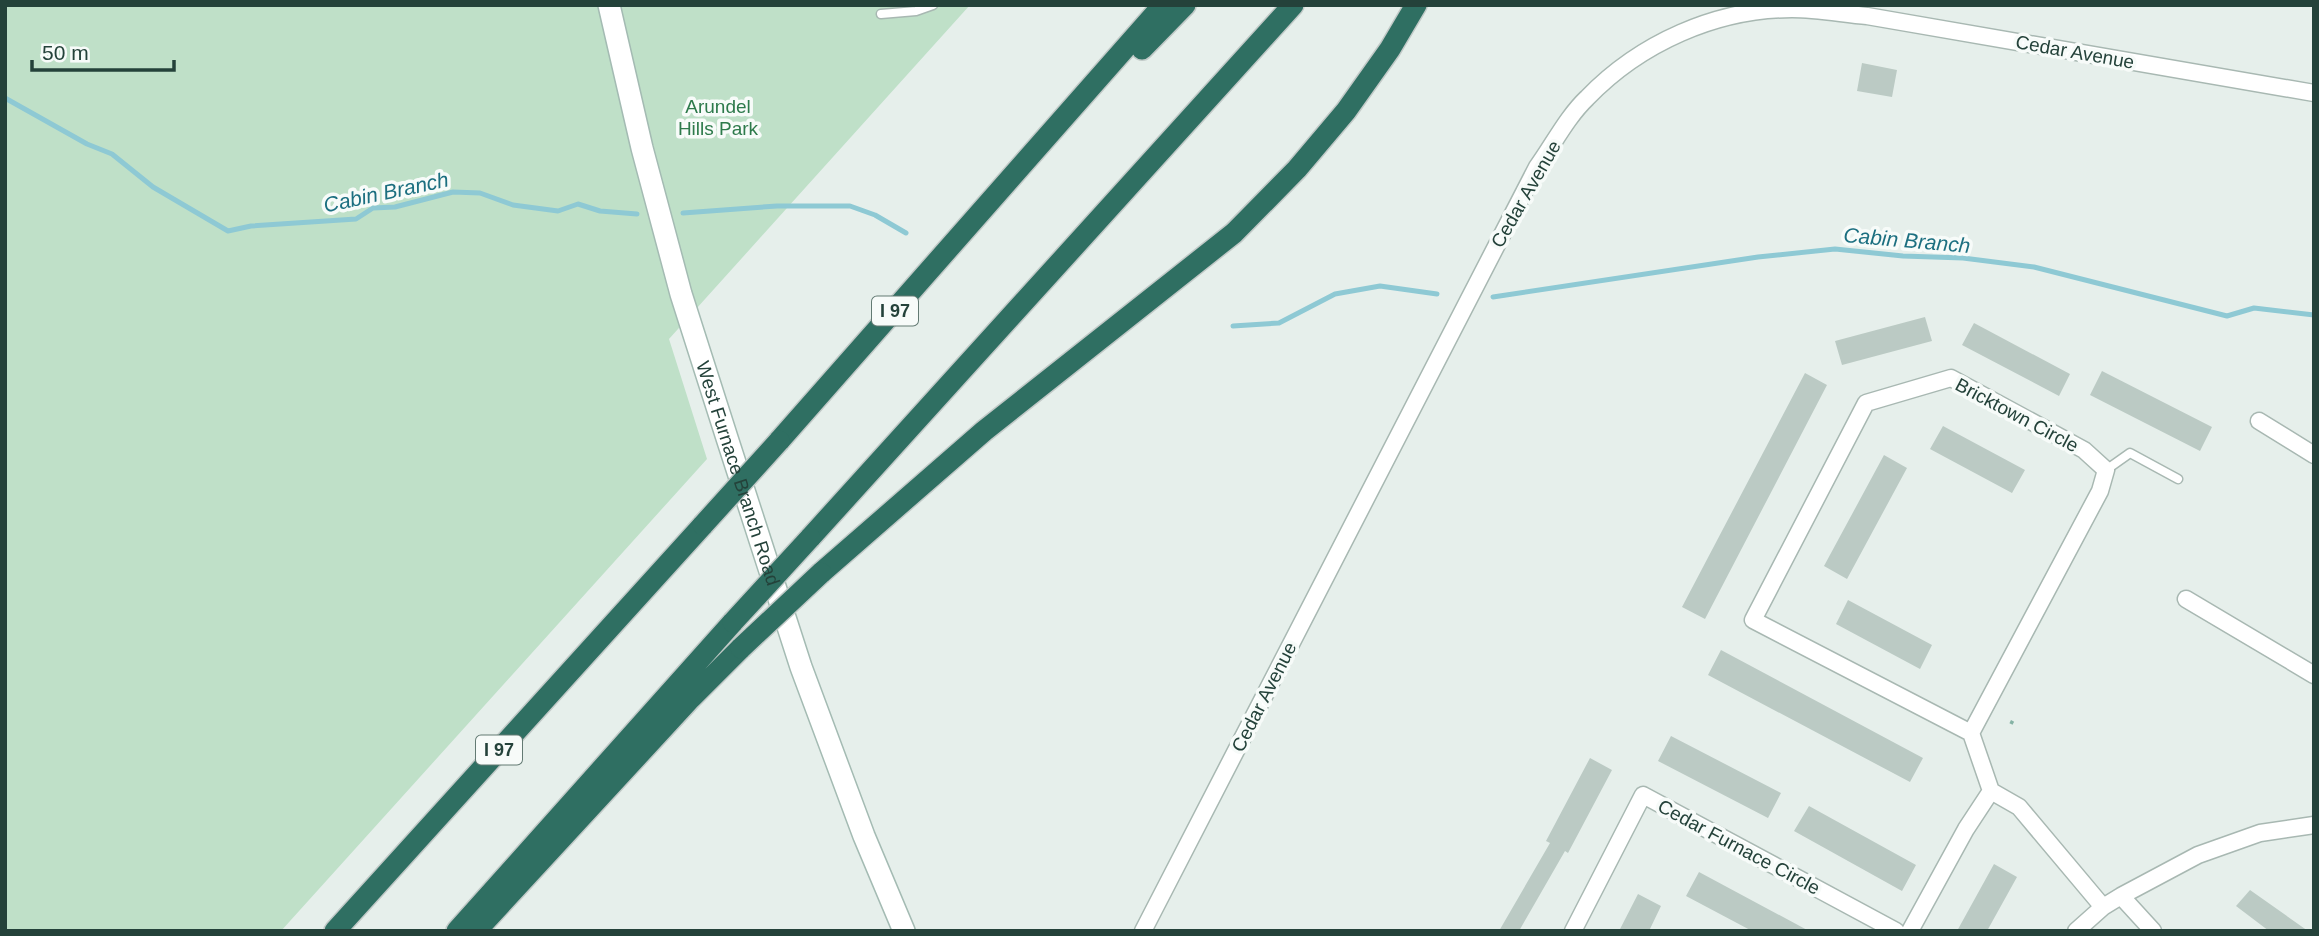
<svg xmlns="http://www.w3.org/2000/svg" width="2319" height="936" font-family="Arial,sans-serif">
  <rect width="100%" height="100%" fill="#e6efeb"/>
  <path fill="#bfe0c8" d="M5,5H970L669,339L707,459L281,931H5Z"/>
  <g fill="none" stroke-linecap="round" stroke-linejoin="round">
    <path stroke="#8ec9d4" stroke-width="5" d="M5,98L87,144L112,154L153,187L228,231L251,226L356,219L373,208L395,207L453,192L480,193L513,205L558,211L578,204L600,211L637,214
      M683,213L777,206H850L875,215L906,233
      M1493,297L1758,257L1835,249L1903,256L1963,258L2034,267L2227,316L2254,308L2314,315
      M1233,326L1279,323L1335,294L1380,286L1437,294"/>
  </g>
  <path fill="#bbcac4" d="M1862,63L1897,70L1892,97L1857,91Z
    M1925,317L1932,341L1842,365L1835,341Z
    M1974,323L2070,374L2059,396L1962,345Z
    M2102,371L2212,427L2200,451L2090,395Z
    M1805,373L1827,385L1705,619L1682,607Z
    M1943,426L2025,470L2012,493L1930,449Z
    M1884,455L1907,468L1847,579L1824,566Z
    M1848,600L1932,645L1920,669L1836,624Z
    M1721,650L1923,758L1910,782L1708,675Z
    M1671,736L1781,793L1768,818L1658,761Z
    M1590,758L1612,770L1568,853L1565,851L1519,931H1499L1550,843L1546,841Z
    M1809,806L1916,865L1902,891L1794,831Z
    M1994,864L2017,877L1987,931H1957Z
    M1699,872L1809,931H1752L1686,896Z
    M2250,890L2308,931H2269L2236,906Z
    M1638,894L1661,906L1649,931H1619Z"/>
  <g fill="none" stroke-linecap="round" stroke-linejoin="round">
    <defs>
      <path id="service" d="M881,14L916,11L933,5
        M2106,470L2130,453L2178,479"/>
      <path id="minor" d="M2259,421L2314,455
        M2186,599L2314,675
        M1971,733L1753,620L1866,403L1951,378L2084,450L2106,470L2100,491L1971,733L1991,791L2019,807L2103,907
        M2121,896L2153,931
        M1143,931L1537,167C1553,145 1567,117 1587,98C1640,43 1716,9 1792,9C1817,9 1843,14 1867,16L2314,93
        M1573,931L1643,795L1896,931
        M1910,931L1966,829L1991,791
        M2076,931L2103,907L2121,896L2198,855L2260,833L2314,825"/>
      <g id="secondary">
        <path id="s1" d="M609,5L642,148L681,294L727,438L801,667L864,836L904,931"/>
      </g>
      <path id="motorway" d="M1142,49L1185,5
        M779,441L1163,5
        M810,538L1293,5
        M821,573L984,431L1234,233L1297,169L1346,111L1390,49L1416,5
        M335,931L703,525
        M457,931L733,622
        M476,931L691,698L741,648"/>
    </defs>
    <use href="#service" stroke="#a8b8b2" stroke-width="11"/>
    <use href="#minor" stroke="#a8b8b2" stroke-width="19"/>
    <use href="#secondary" stroke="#a4bbb3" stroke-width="24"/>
    <use href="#motorway" stroke="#c2cac8" stroke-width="24"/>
    <path stroke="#86b3a5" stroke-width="3.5" stroke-dasharray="3.5 5" stroke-linecap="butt" d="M2011,724L2014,718"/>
    <use href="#service" stroke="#fff" stroke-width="8"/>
    <use href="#minor" stroke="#fff" stroke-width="16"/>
    <use href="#secondary" stroke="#fff" stroke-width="21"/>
    <use href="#motorway" stroke="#2f6f62" stroke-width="21"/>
    <defs>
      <path id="motorway-bridge" d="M703,525L779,441
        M733,622L810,538
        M741,648L821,573"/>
    </defs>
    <use href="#motorway-bridge" stroke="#c2cac8" stroke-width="24" stroke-linecap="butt"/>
    <use href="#motorway-bridge" stroke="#2f6f62" stroke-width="21"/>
  </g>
  <g text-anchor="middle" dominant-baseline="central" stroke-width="7" stroke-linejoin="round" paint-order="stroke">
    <g fill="#f7fbf9" stroke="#637a73" stroke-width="2">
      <rect x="872" y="296.5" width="46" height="29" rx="5"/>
      <rect x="476" y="735.5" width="46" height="29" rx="5"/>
    </g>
    <g font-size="18" font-weight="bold" fill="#24423a">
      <text x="895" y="311">I 97</text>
      <text x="499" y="750">I 97</text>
    </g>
    <g font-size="19" fill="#24423a" stroke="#f7fbf9">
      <text transform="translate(2075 52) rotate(10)">Cedar Avenue</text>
      <text transform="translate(1526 194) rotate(-60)">Cedar Avenue</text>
      <text transform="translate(2017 415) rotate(28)">Bricktown Circle</text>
      <text stroke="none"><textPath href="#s1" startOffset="486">West Furnace Branch Road</textPath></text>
      <text transform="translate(1264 697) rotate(-63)">Cedar Avenue</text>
      <text transform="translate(1739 847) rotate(28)">Cedar Furnace Circle</text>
    </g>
    <g font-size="19" fill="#2d7a4b" stroke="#f7fbf9">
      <text x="718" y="106">Arundel<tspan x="718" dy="22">Hills Park</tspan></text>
    </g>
    <g font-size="21" font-style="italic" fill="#1c6f80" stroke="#f7fbf9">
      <text transform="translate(386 192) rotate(-12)">Cabin Branch</text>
      <text transform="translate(1907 240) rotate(5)">Cabin Branch</text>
    </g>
  </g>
  <rect width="2319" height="936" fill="none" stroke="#24423a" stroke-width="14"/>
  <path d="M32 60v10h142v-10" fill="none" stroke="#24423a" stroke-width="3.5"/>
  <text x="42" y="60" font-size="21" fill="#24423a" stroke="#f7fbf9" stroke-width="5" paint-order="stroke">50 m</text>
</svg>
